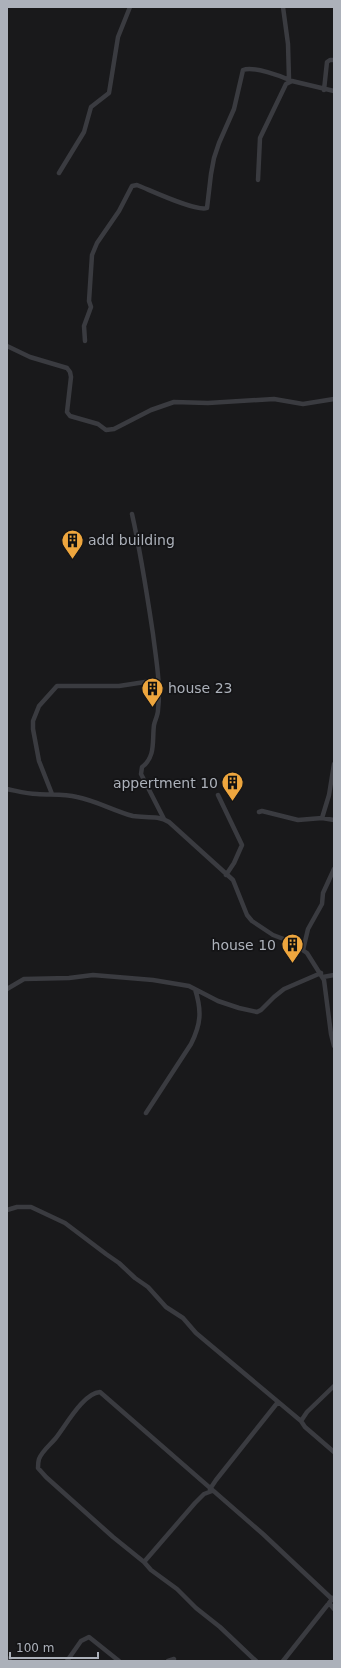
<svg xmlns="http://www.w3.org/2000/svg" width="341" height="1668" font-family="'DejaVu Sans',sans-serif">
  <rect width="100%" height="100%" fill="#19191b"/>
  <g fill="none" stroke-linecap="round" stroke-linejoin="round">
    <path stroke="#3a3b40" stroke-width="4.5" d="M283,7L288,44L289,79
      M324,90L327,62L330,60H334
      M59,173L84,132L91,107L109,93L118,37L130,7
      M258,180L260,138L286,84L292,81L334,91
      M85,341L84,326L91,307L89,301L92,255L97,243L119,211L132,186L137,185C150,190 196,212 207,208L211,174L214,158L219,143L234,109L243,70C254,66 281,76 292,81
      M7,346L30,357L67,368L70,372L71,377L67,412L70,416L98,424L106,430L114,429L151,410L174,402L208,403L274,399L303,404L334,399
      M132,514C141,554 147,594 153,634C156,659 161,685 158,710C158,715 155,720 154,725C152,740 156,757 142,767L141,774L164,819
      M7,789C17,791 27,794 37,794C51,795 64,794 77,797C97,801 114,811 133,816C145,818 158,815 169,822L233,880L247,915L252,921L273,935L289,941L307,953L324,980L331,1034L334,1046
      M52,794L39,761L33,729V721L39,706L57,686H119L158,680
      M218,795L242,845L234,863L226,875
      M259,812L262,811L298,820L322,818L334,820
      M322,818L329,795L334,764
      M303,950L308,929L322,904L323,893L334,869
      M323,977L334,975
      M7,989L24,979L69,978L93,975L153,980L189,986L218,1001L239,1008L257,1012L261,1010L274,997L284,989L321,973
      M146,1113L191,1044C201,1024 202,1011 195,989
      M7,1210L17,1207H31L65,1223L106,1254L119,1263L135,1278L148,1287L166,1307L183,1318L196,1333L301,1421L305,1427L334,1452
      M301,1421L307,1412L334,1386
      M210,1489L216,1480L278,1402
      M144,1562L195,1503L204,1494L212,1491
      M329,1603L334,1609
      M7,1658L10,1661
      M67,1661L81,1641L89,1637L119,1661
      M168,1661L174,1659
      M256,1661L220,1627L196,1608L177,1589L151,1570L144,1562L113,1537L46,1477L38,1468C38,1465 38,1462 39,1459C42,1451 50,1445 55,1439C65,1427 83,1393 100,1392L263,1534L332,1599
      M283,1661L333,1598"/>
  </g>
  <defs>
    <symbol id="building-pin" viewBox="-11 -11 22 30"><path d="M0 17L-7.5 6A9.5 9.5 0 1 1 7.5 6Z" fill="#eea63e" stroke="#141416"/><path d="M-4-6H4V6H1V3H-1V6H-4ZM-2.5-4.3h1.7v1.8h-1.7ZM.8-4.3h1.7v1.8H.8ZM-2.5-1h1.7V.8h-1.7ZM.8-1h1.7V.8H.8Z" fill="#111"/></symbol>
  </defs>
  <g fill-rule="evenodd">
    <use href="#building-pin" x="60" y="528" width="25" height="34"/>
    <use href="#building-pin" x="140" y="676" width="25" height="34"/>
    <use href="#building-pin" x="220" y="770" width="25" height="34"/>
    <use href="#building-pin" x="280" y="932" width="25" height="34"/>
  </g>
  <g text-anchor="middle" dominant-baseline="central" stroke-width="3.5" stroke-linejoin="round" paint-order="stroke">
    <g font-size="14" fill="#acb1ba" stroke="#141416" text-anchor="start">
      <text x="88" y="540">add building</text>
      <text x="168" y="688">house 23</text>
      <text x="218" y="783" text-anchor="end">appertment 10</text>
      <text x="276" y="945" text-anchor="end">house 10</text>
    </g>
  </g>
  <rect width="341" height="1668" fill="none" stroke="#acb1ba" stroke-width="16"/>
  <path d="M10 1652v6h88v-6" fill="none" stroke="#acb1ba" stroke-width="2"/>
  <text x="16" y="1652" font-size="12" fill="#acb1ba" stroke="#141416" stroke-width="3" paint-order="stroke">100 m</text>
</svg>
